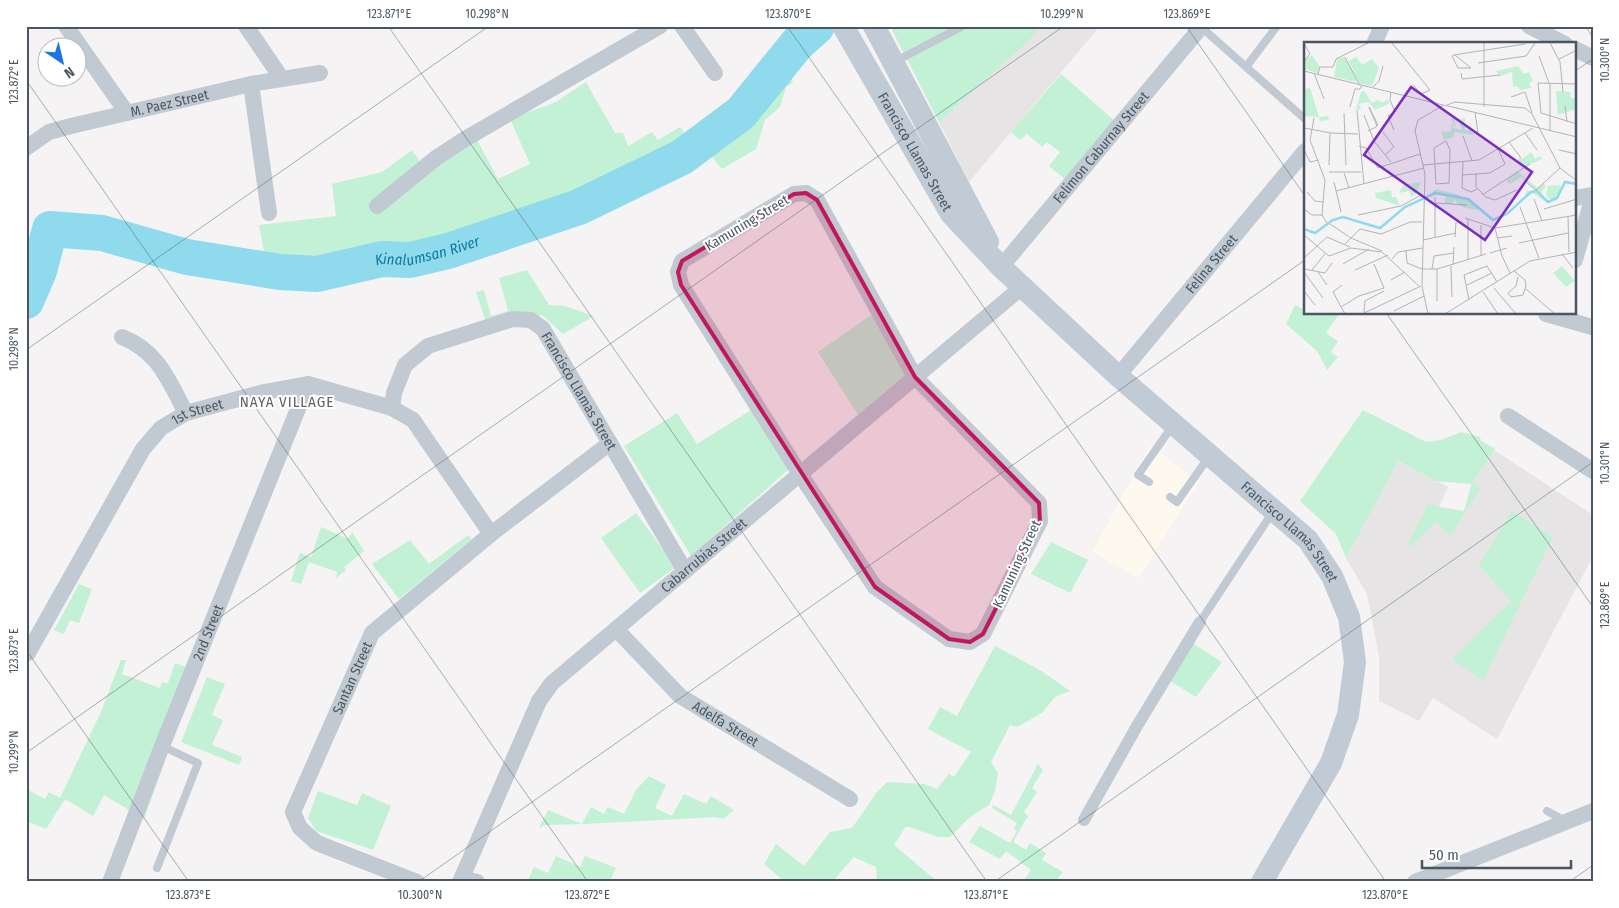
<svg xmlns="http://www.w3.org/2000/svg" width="1619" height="908" font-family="'Fira Sans Condensed',sans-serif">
  <rect width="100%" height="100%" fill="#f5f3f3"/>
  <path fill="#fdf9ef" d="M1150,445L1199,482L1139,578L1092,552Z"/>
  <path fill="#e6e4e5" d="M891,26H1100L969,182Z
    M1494,450L1593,515V556L1497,739L1433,698L1419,721L1379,701V656L1367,594L1346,558L1397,461L1448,487L1439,507L1464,511L1472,483Z"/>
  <path fill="#c3f1d5" d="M793,26H817L814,29L812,38L788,65L793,83L786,87L780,107L765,120L756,149L722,169L708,152L698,154L646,184L538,228L540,238L476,253L471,243L410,260L382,259L368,262L352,276L294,288L239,275L242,256L265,257L259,225L336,216L332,184L382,172L412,150L427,172L475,136L498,179L530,164L510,119L556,102L586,82L615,133H623L628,146L652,132L658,140L680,127L686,135C700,123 717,116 731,104C755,85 782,55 793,26Z
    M898,26H1041L1027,42L939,122L892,30Z
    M1061,74L1115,121L1067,181L1049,166L1060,152L1047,142L1042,147L1027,134L1020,140L1011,132Z
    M527,270L549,305L565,306L594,316L563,334L542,315L485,319L476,292L484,290L491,316L508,311L499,278Z
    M1295,305L1302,309L1305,306V314H1339L1326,333L1338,341L1331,352L1338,357L1327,370L1317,351L1286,324Z
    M874,313L910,371L858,415L818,352Z
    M751,410L789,469L691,556L624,446L677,413L697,444Z
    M1363,410L1426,442L1441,440L1461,432L1480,437L1481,441L1495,449L1472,483L1480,489L1450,536L1436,521L1411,547L1408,544L1429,503L1438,507L1464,511L1472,484L1436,481L1398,461L1346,558L1336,534L1300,501Z
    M1512,511L1553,537L1483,680L1452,659L1511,601L1479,565Z
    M636,513L676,567L640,593L601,538Z
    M321,527L348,539L352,532L364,551L344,567L346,570L336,578L337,572L309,562L301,584L291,581L300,553L311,557Z
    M468,535L472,539L399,599L372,564L410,540L429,564Z
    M1051,542L1088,560L1070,593L1031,574Z
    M79,584L92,589L79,623L70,620L64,634L54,630Z
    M1192,643L1222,662L1196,697L1170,681Z
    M995,646L1040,670L1070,691L1055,697L1042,713L1017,727L1010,725L991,762L998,773L995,791L989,805L970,817L950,837H938L906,826L894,845L938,882H877L876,867L854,857L832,882H785L764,864L776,844L804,866L830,832L852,828L877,792L887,782L924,784L937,789L949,774L954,777L971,752L928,729L940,707L957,716Z
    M121,660H126L122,674L160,688L162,682L168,683L175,663L186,667L151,758L164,764L144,819L104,795L93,816L65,799L46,829L26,821V789L45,799L49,792L60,798L100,714Z
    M207,677L225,684L212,715L223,720L212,745L240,756L242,758L239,765L181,742Z
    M1038,764L1043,770L1032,788L1037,792L1024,812L1028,816L1013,842L1026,850L1030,843L1046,853L1042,860L1063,872L1055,882H1023L1031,870L1006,851L1000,859L969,842L980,826L1010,843L1017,831L1014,828L1017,823L992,808L993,805L1011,815Z
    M649,776L666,785L655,808L672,816L684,794L706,804L711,796L734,810L723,819L715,817C658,820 602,824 545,825L539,828L548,810L582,824L591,807L604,814L608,807L624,814L636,790Z
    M318,791L357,805L362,793L391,806L373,850L316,831L308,818Z
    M556,856L580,867L585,856L616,868L609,882H527L534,867L548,873Z"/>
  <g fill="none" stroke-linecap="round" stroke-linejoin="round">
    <path stroke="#90daee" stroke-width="36" id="s1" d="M26,301L39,271L50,229L102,233L187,257L280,272L317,274L382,259L410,260L448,251L579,207L682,157L741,113L797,44L817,26"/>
    <path stroke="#c1cad2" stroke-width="8" d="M1201,27L1305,119
      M896,61L963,26
      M1246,67L1277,26
      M1149,482L1138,475L1173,425
      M1170,497L1177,502L1208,458
      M1200,622L1272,513
      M1547,811L1565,821
      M157,868L198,763L162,746"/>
    <path stroke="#c1cad2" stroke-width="12" d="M1084,820L1137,726L1200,622"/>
    <g stroke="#c1cad2" stroke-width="16">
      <path d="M66,26L127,113"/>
      <path d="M246,26L282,79"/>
      <path d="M682,26L715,73"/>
      <path d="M1529,26L1565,44"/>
      <path d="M1374,44L1382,26"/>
      <path d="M1575,49L1593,58"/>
      <path d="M251,84L269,213"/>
      <path id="s2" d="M26,148L49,132L71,126L251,84L320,73"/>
      <path d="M806,193L817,200L915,377L1039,503L1040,521L983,634L970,642L949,639L875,587L800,474L681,285L678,272L682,261L794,194Z"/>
      <path d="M1575,198L1593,195"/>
      <path d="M377,206L436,158L465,139L660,26"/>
      <path d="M1575,260L1593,196"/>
      <path id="s3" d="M1001,267L1202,26"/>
      <path d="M1546,314L1592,327"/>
      <path d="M122,337C159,352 168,380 186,413"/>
      <path id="s4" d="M1118,376L1305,151"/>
      <path id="s5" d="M392,408L394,393L405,365L428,346L513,319L531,320L543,329L685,571"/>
      <path d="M1508,416L1593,471"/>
      <path id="s6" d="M616,629L680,696L850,799"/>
      <path id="s7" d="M28,653L143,449L161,428L186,413L264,392L308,384L392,408L413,420L491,534"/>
      <path d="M462,878L477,882"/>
      <path id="s8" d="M110,882L162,746L308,384"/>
      <path id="s9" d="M417,882L317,843L300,828L293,812L372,633L491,534L610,443"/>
      <path id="s10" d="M460,882L539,701L552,683L1022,287"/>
      <path d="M1415,882L1593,811"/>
    </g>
    <g stroke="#c1cbd6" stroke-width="22">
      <path id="s11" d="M843,26L951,214L1001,267L1118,376L1308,540L1332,576L1349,617L1355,662L1348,715L1331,763L1262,882"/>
      <path d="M874,26L988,242"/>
    </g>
  </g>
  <path fill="#c2185b" fill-opacity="0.2" stroke="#c2185b" stroke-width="4" stroke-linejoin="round" d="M806,193L817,200L915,377L1039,503L1040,521L983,634L970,642L949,639L875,587L681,285L678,272L682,261L794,194Z"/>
  <path fill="none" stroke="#4a5661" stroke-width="1" stroke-opacity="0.45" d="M388,26L987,882M787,26L1386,882M1186,26L1305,196M1585,26L1593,37M1575,71L1593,59M26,80L588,882M1387,314L1593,607M26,350L489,26M26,650L189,882M26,753L1064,26M418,882L1305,260M994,882L1593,462M1569,882L1593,865"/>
  <g text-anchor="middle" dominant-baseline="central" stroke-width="4" stroke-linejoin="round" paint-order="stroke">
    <g font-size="14" fill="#4a5661" stroke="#fff">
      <text stroke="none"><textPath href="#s2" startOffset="152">M. Paez Street</textPath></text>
      <text stroke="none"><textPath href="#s3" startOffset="156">Felimon Caburnay Street</textPath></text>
      <text stroke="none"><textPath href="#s11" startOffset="145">Francisco Llamas Street</textPath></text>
      <text transform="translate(747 223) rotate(-31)">Kamuning Street</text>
      <text stroke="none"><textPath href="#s4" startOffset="146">Felina Street</textPath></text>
      <text stroke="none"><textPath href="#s5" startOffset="269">Francisco Llamas Street</textPath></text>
      <text stroke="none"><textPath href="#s7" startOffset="302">1st Street</textPath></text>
      <text stroke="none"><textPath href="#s11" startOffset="682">Francisco Llamas Street</textPath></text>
      <text stroke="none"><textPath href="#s10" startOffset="418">Cabarrubias Street</textPath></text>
      <text transform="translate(1017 564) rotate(-65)">Kamuning Street</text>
      <text stroke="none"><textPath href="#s8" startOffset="268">2nd Street</textPath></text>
      <text stroke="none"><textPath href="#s9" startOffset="294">Santan Street</textPath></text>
      <text stroke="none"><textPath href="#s6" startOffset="146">Adelfa Street</textPath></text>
    </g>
    <g font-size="15" font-style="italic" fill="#0c7c9b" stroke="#fff">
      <text stroke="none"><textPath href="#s1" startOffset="461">Kinalumsan River</textPath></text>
    </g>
    <g font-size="15" letter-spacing="1" fill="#5f6368" stroke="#fff">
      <text x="287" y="402">NAYA VILLAGE</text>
    </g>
  </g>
  <g transform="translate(1304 42)">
    <rect width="272" height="272" fill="#f5f3f3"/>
    <path d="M8,13L16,25L14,31L0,27V19ZM40,15L49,30L53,40L30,35L33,17ZM52,15L58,23L68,17L75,26L68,44L55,41L45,19ZM214,24L220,32L225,30L229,39L225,41L227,46L216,48L213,44L209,45L208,30L196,34L192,29ZM6,46L15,75L24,74L25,78L16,79L15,75L0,74V47ZM60,49L68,61L74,58L79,61L83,57L86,61L71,68L65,60L55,62L57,67L52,68L57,50ZM252,49L266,50L267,56H272V67L254,73ZM150,76L152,84L149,83V86L158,88L154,78L161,76V88H167L169,93L150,90V95L140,98L137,90L147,89L148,84L143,86L149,82L147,77ZM227,110L231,117L236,114L238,117L218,126L214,116L218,117ZM213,129L234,146L239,142L242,144L236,152L244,159L247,158L242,154L244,144L257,143L254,157L243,161L229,151L211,162L221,154L222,149H232L218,135L206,142L202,139ZM117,140L111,153L107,155L105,149L95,151L99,143ZM132,147L153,152L177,165L173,168L158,165L150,158L149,162L141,161V154L136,152L120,157ZM87,148L88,155H92L96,164L72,156L71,151ZM258,224L271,239L262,245L249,231Z" fill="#c3f1d5"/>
    <path fill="none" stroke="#90daee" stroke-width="2.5" d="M0,187L11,191L29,178L39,175L76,186L101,165L131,151L164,157L189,178L203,172L227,150L233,149L244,160L253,156L261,140L273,142"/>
    <path fill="none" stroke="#b1b4b9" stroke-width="1" d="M88,1L126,48L117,52L109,43M246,1L256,20L259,50M151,13L167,26H154L148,14L149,13H151L156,12L221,2L222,1M235,14L245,41M41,15L55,42M255,17L273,8M0,19L6,12L0,1M174,21L222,14L231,1M0,29L139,63M10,31L20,57M157,31L158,37L196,33M14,32L16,25H29L32,17L64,1M246,41V89M273,42L234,41L237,71L273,82M69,45L75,39L79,24M87,50L86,58L91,70L84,74L90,88M207,55L221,50L228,71M143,63L151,60L221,66L228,72L256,126L273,139M261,64L263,80M46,65L51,47H56L58,43M180,65V1M53,68L60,142M171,70L174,91M40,71L42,123M60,73L70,99L87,120M10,76L6,98L21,138L18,173L23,181M0,86L27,91L54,92M64,89L70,86L73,84L74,83L65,65L73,84M79,90L90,105L82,112M221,91L233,108M159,94L168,119M142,99L146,108L145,141L132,142L130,106ZM205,100L217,116M55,104L62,106L74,126L116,112M0,108L6,120L15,118M255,108L273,112M159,120L158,146L167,150L173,147M25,123L26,91M119,123L175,118L229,86M25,130H57M40,131L45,146M172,132V145L182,155L191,158L213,148M158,133L186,131L201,122L194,107M30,140L37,170M219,142L222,140L232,148L256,126M32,149L120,126M3,150L11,159L19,160M178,153L226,122M230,157L238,179M131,161L163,163M216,165L235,216M0,167L8,173H18M240,167L273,157M54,173L97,164L117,153M264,174L265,210M161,176L191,186L273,173M26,182L47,196L78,209M191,186L198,214L206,231M0,193L25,214L47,206L78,210L116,245M131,195V155M151,195L152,180M193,196L208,194M119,198L152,191M215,201L264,191M41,202L56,187L77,192L106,180H118M102,209L103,221L118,227H133L182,212M186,211L203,206M258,212L269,226M177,214V183M0,216L23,195L46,205M88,217L94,210L119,206M164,218V177M39,222L65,207M149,223L150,205M147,224L148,255M0,227L21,231L28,221M128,227L130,214L150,211M133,227V259M8,228L21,212M51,228L84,213M210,229L221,238L222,244L219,253L207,255L204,251L212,244L214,235M0,230L19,256M14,230L23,243M87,238L101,230M38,243L29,250L41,272M163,243L188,231M190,246L212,272M222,247L251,272M0,249L11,263M179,250L194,272M165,258L160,233L183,224L193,240M37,265L55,254L80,246L70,222M90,269L120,254M60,270L61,259L80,249M58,272L117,244M124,272L118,244L121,132L111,89L114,78L140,63L273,95M141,272L226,219L273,210"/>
    <path fill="#7b2cbf" fill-opacity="0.15" stroke="#7b2cbf" stroke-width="2.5" d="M107,45L228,130L181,198L60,113Z"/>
    <rect width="272" height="272" fill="none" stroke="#4a5661" stroke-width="2.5"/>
  </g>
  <rect width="1619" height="908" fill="none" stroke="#ffffff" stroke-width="55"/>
  <g transform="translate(62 62) rotate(145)"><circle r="24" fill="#ffffff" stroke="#b7bbc0"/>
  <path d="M0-4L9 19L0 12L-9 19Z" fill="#1a73e8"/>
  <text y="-8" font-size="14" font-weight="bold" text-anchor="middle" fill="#4a5661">N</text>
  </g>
  <path d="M1422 860v8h149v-8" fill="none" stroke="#4a5661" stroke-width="2.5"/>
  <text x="1429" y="860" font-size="15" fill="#4a5661" stroke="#ffffff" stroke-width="4" paint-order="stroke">50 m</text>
  <rect x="28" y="28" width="1564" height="852" fill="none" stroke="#4a5661" stroke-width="2"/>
  <g font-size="12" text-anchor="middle" fill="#4a5661">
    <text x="389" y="18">123.871°E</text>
    <text x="487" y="18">10.298°N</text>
    <text x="788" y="18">123.870°E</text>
    <text x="1062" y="18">10.299°N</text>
    <text x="1187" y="18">123.869°E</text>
    <text transform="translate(1605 60) rotate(-90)" y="4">10.300°N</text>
    <text transform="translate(14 82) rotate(-90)" y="4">123.872°E</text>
    <text transform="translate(14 349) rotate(-90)" y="4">10.298°N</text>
    <text transform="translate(1605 463) rotate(-90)" y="4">10.301°N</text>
    <text transform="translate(1605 605) rotate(-90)" y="4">123.869°E</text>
    <text transform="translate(14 651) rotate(-90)" y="4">123.873°E</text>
    <text transform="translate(14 752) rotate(-90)" y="4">10.299°N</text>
    <text x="188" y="899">123.873°E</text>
    <text x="420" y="899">10.300°N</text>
    <text x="587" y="899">123.872°E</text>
    <text x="986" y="899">123.871°E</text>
    <text x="1385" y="899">123.870°E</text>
  </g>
</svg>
